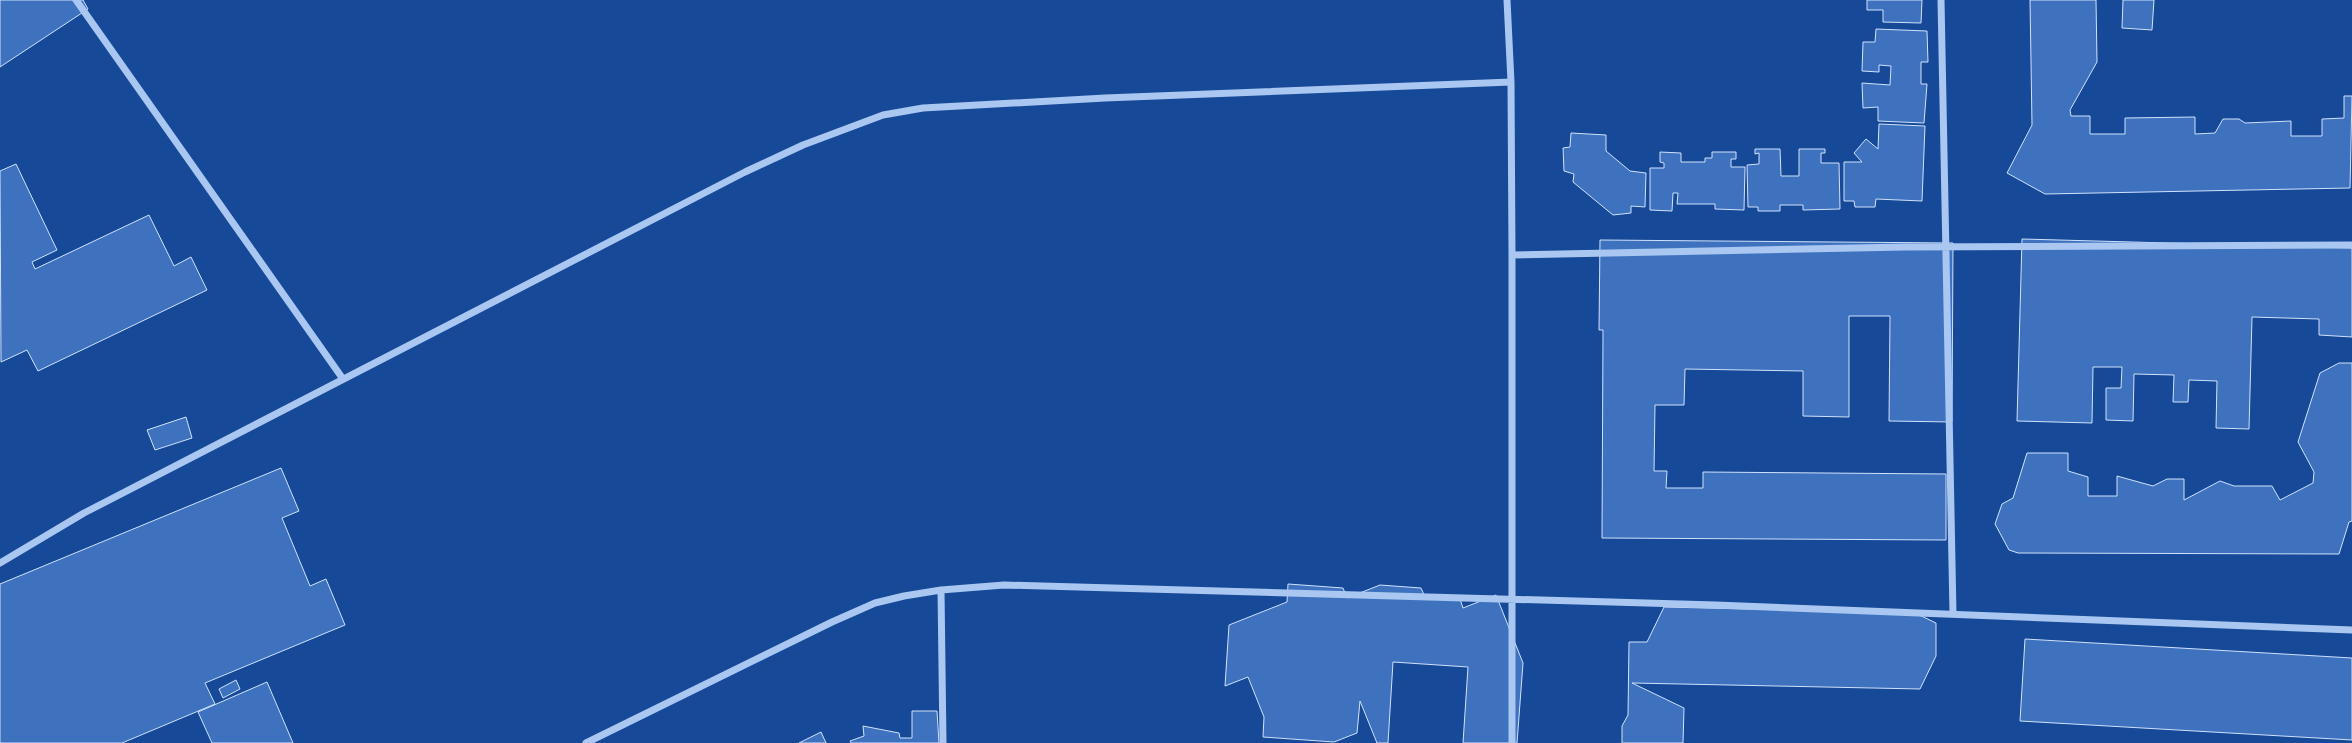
<svg xmlns="http://www.w3.org/2000/svg" width="2352" height="743" font-family="Montserrat,sans-serif">
  <rect width="100%" height="100%" fill="#164997"/>
  <path fill="#3f72be" stroke="#d0e2fc" d="M0,0H83L88,9L0,67Z
    M1867,0H1922L1921,23L1883,22V10H1867Z
    M2030,0H2096L2097,62L2070,110L2071,116H2090V134H2125V118L2195,117V134L2215,133L2223,119H2239L2245,123L2291,121V136H2322V119L2344,118V96H2352L2350,188L2045,194L2007,173L2032,125Z
    M2123,0H2154L2152,30L2122,28Z
    M1876,29L1927,31L1928,62H1921V84H1927L1924,123L1878,121V107L1863,108L1862,83L1890,85L1891,66L1879,65V72L1862,71L1863,42H1875Z
    M1879,124L1925,126L1922,201L1876,199L1875,207H1855L1854,201H1844V162H1862L1854,153L1866,139L1878,149Z
    M1571,133L1606,135V151L1630,171L1646,173L1645,207L1631,206V213L1613,215L1573,182L1574,174L1564,171L1563,148L1570,147Z
    M1755,149H1780L1781,176H1799V149H1825V153H1821V163H1839L1840,209L1803,210V205H1780V211H1758V207H1748L1747,165L1759,164V153L1755,154Z
    M1660,152L1681,153V162H1705V158H1712V152H1736V159H1731V167H1745L1744,210L1715,209V204H1677L1678,193H1673L1672,211L1650,210V168H1664V163L1660,162Z
    M16,164L57,250L32,262L35,269L149,215L174,266L191,257L207,290L38,371L27,350L1,362L0,171Z
    M2022,239L2352,248V337L2319,335V319L2252,317L2249,429L2216,428L2217,381L2189,380L2188,402H2173L2174,375L2134,374L2133,421L2106,420V388H2121L2122,367H2093L2092,423L2017,421Z
    M1600,240L1953,243L1952,422L1889,421L1890,316H1849V417L1803,416V371L1685,369L1684,405H1655L1654,471H1667L1666,488H1703V472L1946,474V540L1602,538L1603,330H1599Z
    M2339,363H2352V521L2349,522L2339,554L2018,553L2009,550L1995,524L2002,504L2013,498L2027,453H2068V471L2088,477V496H2117V476L2153,486L2167,479H2184V500L2220,481L2234,486H2272L2280,500L2313,483L2314,472L2298,442L2320,373Z
    M186,417L192,438L155,450L147,430Z
    M281,468L299,511L282,518L310,586L326,579L345,625L205,683L215,704L122,743H0V584Z
    M1288,584L1343,588L1347,598L1380,585L1421,588L1425,597L1460,599L1463,608L1496,595L1523,663L1517,743H1463L1468,667L1393,662L1388,743H1377L1360,701L1357,733L1334,742L1263,737L1264,717L1248,677L1225,686L1229,625L1287,602Z
    M1664,607L1915,613L1936,623V656L1920,689L1632,683L1684,708L1683,743H1622V726L1628,715L1629,642H1647Z
    M2025,639L2352,658V740L2020,721Z
    M236,680L240,689L223,698L219,689Z
    M267,682L293,743H212L198,712Z
    M912,711H937L939,743H851L850,741L864,736L863,726L899,733L900,738H912Z
    M821,732L826,743H799Z"/>
  <g fill="none" stroke-linecap="round" stroke-linejoin="round">
    <path stroke="#a9c7f1" stroke-width="7" d="M76,0L343,379
      M1507,0L1511,82L1512,255
      M1941,0L1953,614
      M0,563L84,513L745,172L803,145L883,115L923,108L1105,98L1511,82
      M941,590L943,743
      M586,743L832,622L875,603L904,596L941,590L1004,585L1716,605L2352,630
      M1512,743V255L1905,247L2352,245"/>
  </g>
</svg>
